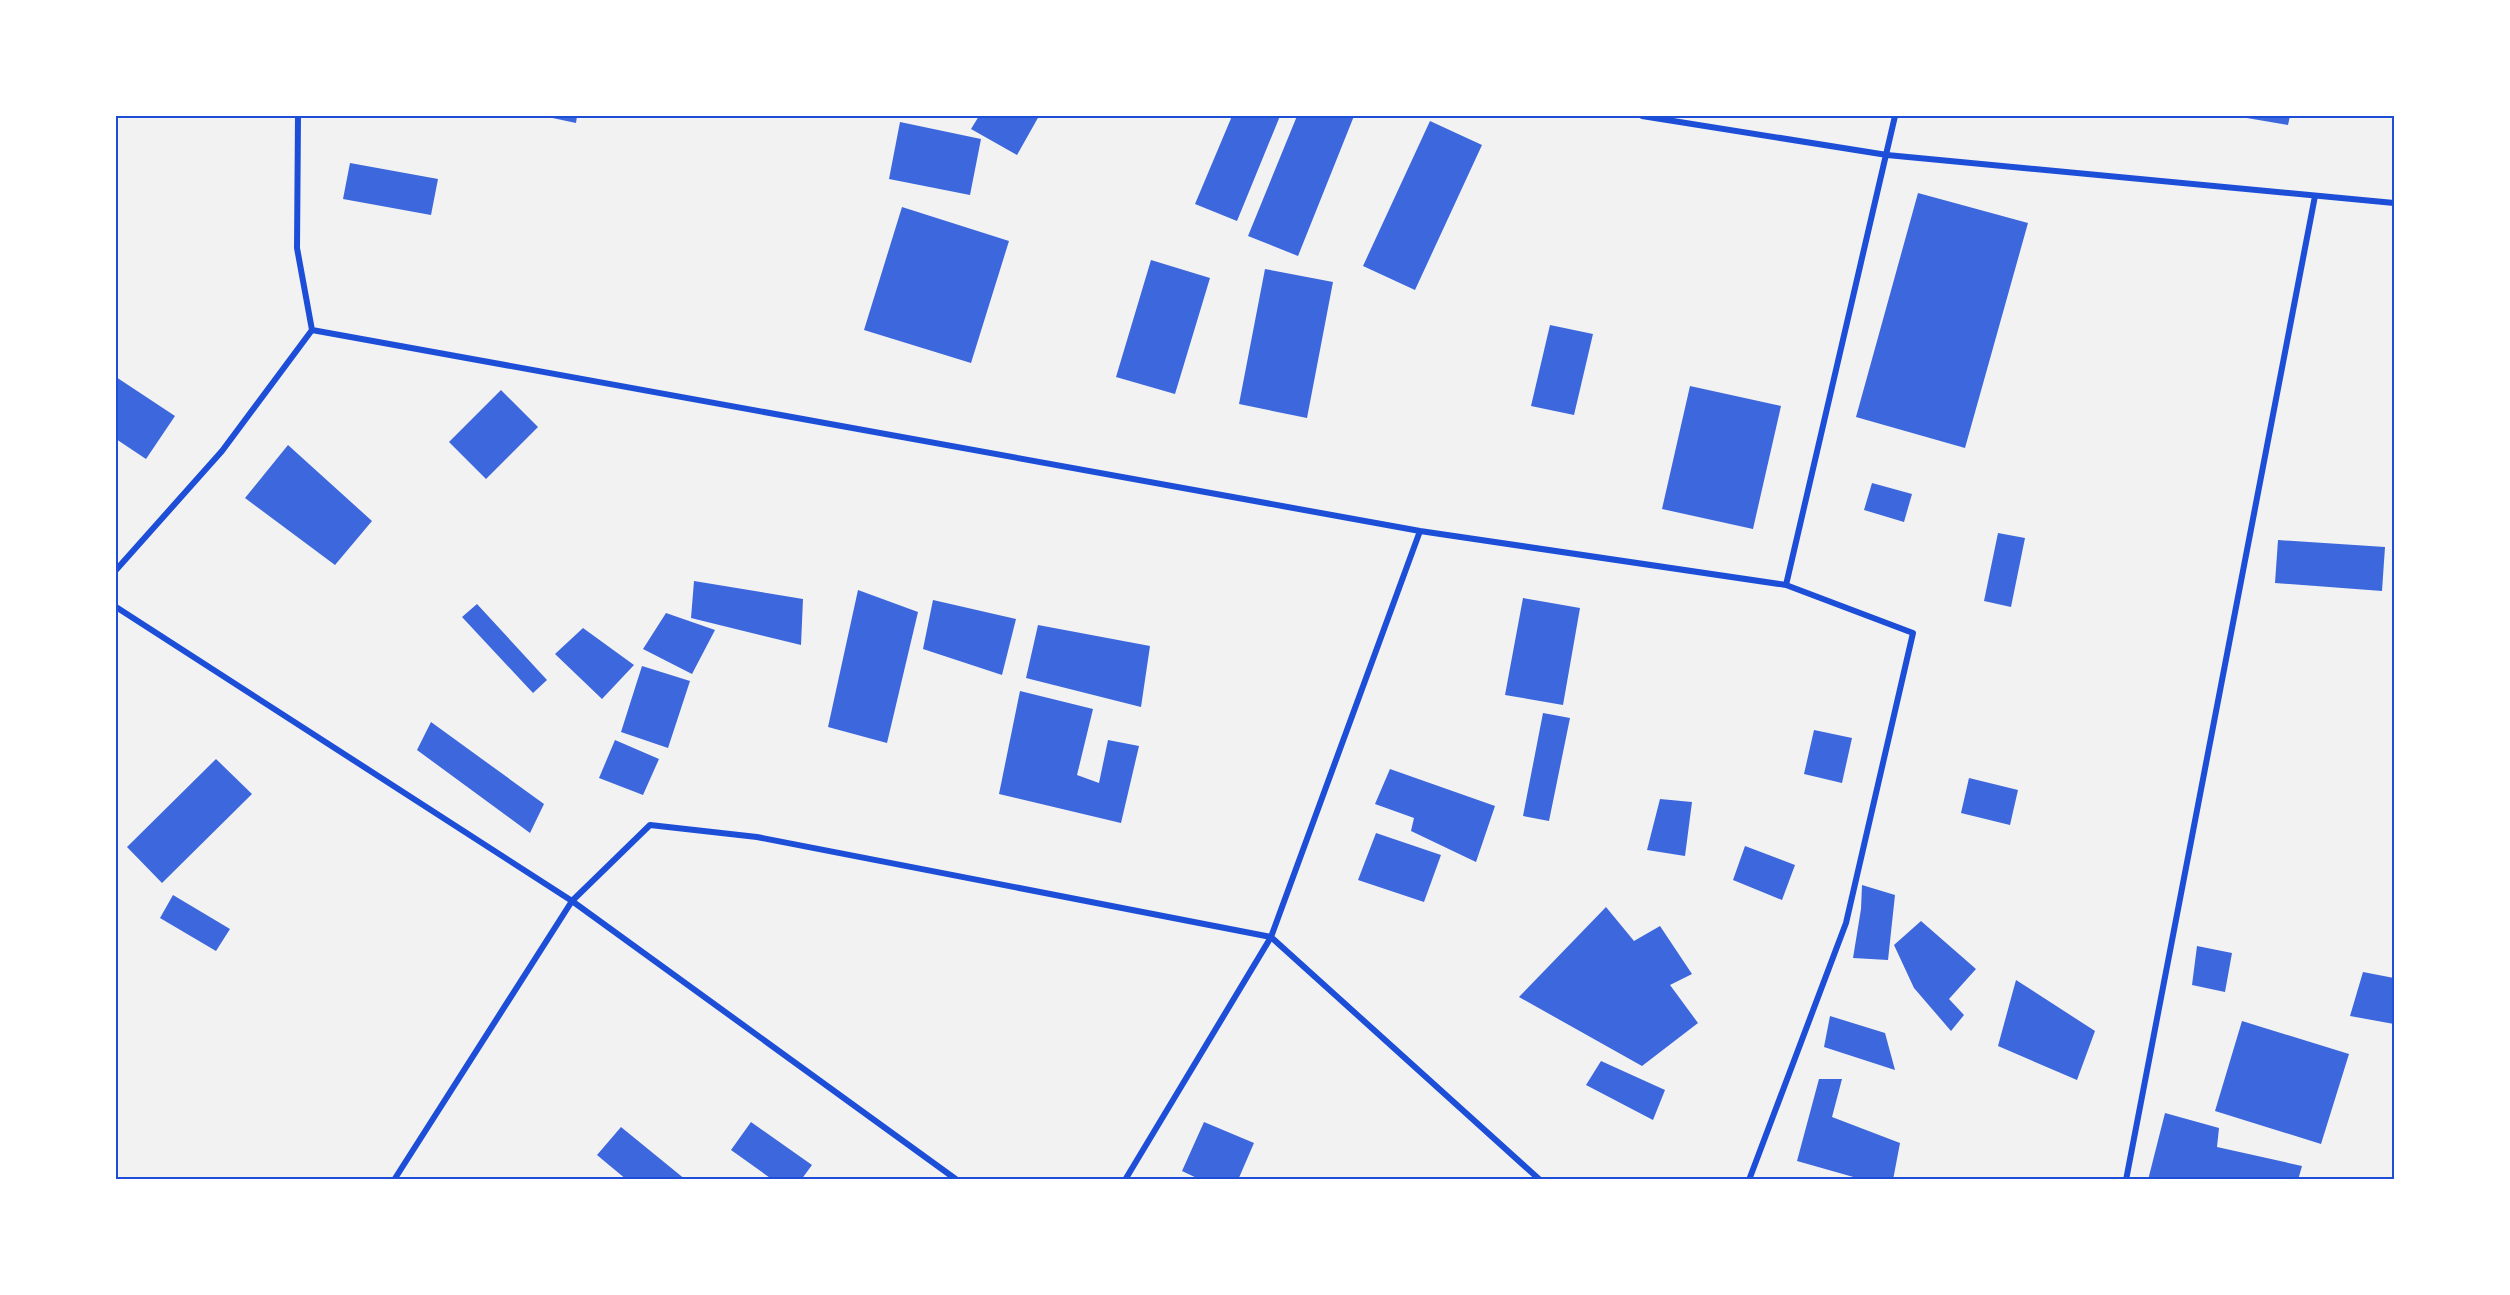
<svg xmlns="http://www.w3.org/2000/svg" width="2510" height="1295" font-family="'Zilla Slab',serif">
  <rect width="100%" height="100%" fill="#f2f2f2"/>
  <path fill="#3d67dc" d="M543,116H577L576,123Z
    M979,116H1039L1017,155L971,129Z
    M1232,116H1280L1237,221L1195,204Z
    M1297,116H1354L1298,256L1248,236Z
    M2235,116H2290L2288,125Z
    M1430,121L1482,145L1415,290L1363,266Z
    M900,122L981,139L970,195L889,179Z
    M350,163L438,179L431,215L343,199Z
    M1918,193L2028,223L1965,448L1856,417Z
    M902,207L1009,241L971,363L864,330Z
    M1151,260L1210,278L1175,394L1116,377Z
    M1265,269L1333,282L1307,418L1239,404Z
    M1550,325L1593,334L1574,415L1531,406Z
    M116,377L175,416L146,459L116,439Z
    M1690,386L1781,406L1753,529L1662,509Z
    M501,390L538,427L486,479L449,442Z
    M288,445L372,521L335,565L245,498Z
    M1872,483L1912,494L1904,522L1864,510Z
    M1998,533L2025,538L2011,607L1984,601Z
    M2278,540L2385,547L2382,591L2275,583Z
    M694,581L803,599L801,645L691,618Z
    M858,590L918,612L887,743L828,727Z
    M1523,598L1580,608L1563,705L1505,695Z
    M933,600L1016,619L1002,675L923,649Z
    M477,604L547,680L533,693L462,617Z
    M666,613L715,630L692,674L643,649Z
    M1038,625L1150,646L1141,707L1026,678Z
    M583,628L634,665L602,699L555,654Z
    M642,666L690,681L668,748L621,732Z
    M1020,691L1093,709L1077,775L1099,783L1108,740L1139,746L1121,823L999,794Z
    M1543,713L1570,718L1549,821L1523,816Z
    M431,722L544,804L530,833L417,750Z
    M1814,730L1852,738L1842,783L1804,774Z
    M615,740L659,759L643,795L599,778Z
    M216,759L252,794L162,883L127,847Z
    M1390,769L1495,806L1476,862L1411,831L1414,818L1375,804Z
    M1969,778L2018,790L2010,825L1961,813Z
    M1660,799L1692,802L1685,856L1647,850Z
    M1376,833L1441,855L1424,902L1358,880Z
    M1745,846L1795,865L1782,900L1733,880Z
    M1862,885L1895,895L1888,960L1853,958L1861,909Z
    M173,895L230,929L216,951L160,918Z
    M1606,907L1634,941L1660,926L1692,974L1670,985L1698,1023L1642,1066L1519,997Z
    M1921,921L1976,969L1949,999L1964,1015L1951,1031L1914,988L1894,945Z
    M2197,946L2232,953L2225,992L2192,985Z
    M2363,972L2394,978V1024L2350,1016Z
    M2016,980L2095,1031L2077,1080L1998,1046Z
    M1830,1016L1885,1033L1895,1070L1824,1047Z
    M2242,1021L2349,1054L2321,1144L2215,1111Z
    M1601,1061L1665,1090L1653,1120L1586,1085Z
    M1819,1079H1842L1832,1117L1900,1143L1893,1180H1864L1797,1161Z
    M2165,1113L2219,1128L2217,1147L2302,1166L2298,1180H2148Z
    M751,1122L812,1165L801,1180H773L731,1150Z
    M1204,1122L1254,1143L1238,1180H1201L1182,1171Z
    M621,1127L686,1180H627L597,1155Z"/>
  <g fill="none" stroke-linecap="round" stroke-linejoin="round">
    <path stroke="#1d4ed8" stroke-width="6" d="M298,116L297,248L312,330
      M1642,116L1887,155L2394,203
      M116,570L222,451L312,330L1420,531L1786,585L1913,633L1846,923L1749,1180
      M1786,585L1895,116
      M116,607L572,901L957,1180
      M394,1180L572,901L650,825L757,837L1271,937L1540,1180
      M1125,1180L1271,937L1420,531
      M2126,1180L2315,196"/>
  </g>
  <rect width="2510" height="1295" fill="none" stroke="#ffffff" stroke-width="234"/>
  <rect x="117" y="117" width="2276" height="1061" fill="none" stroke="#1d4ed8" stroke-width="2"/>
</svg>
